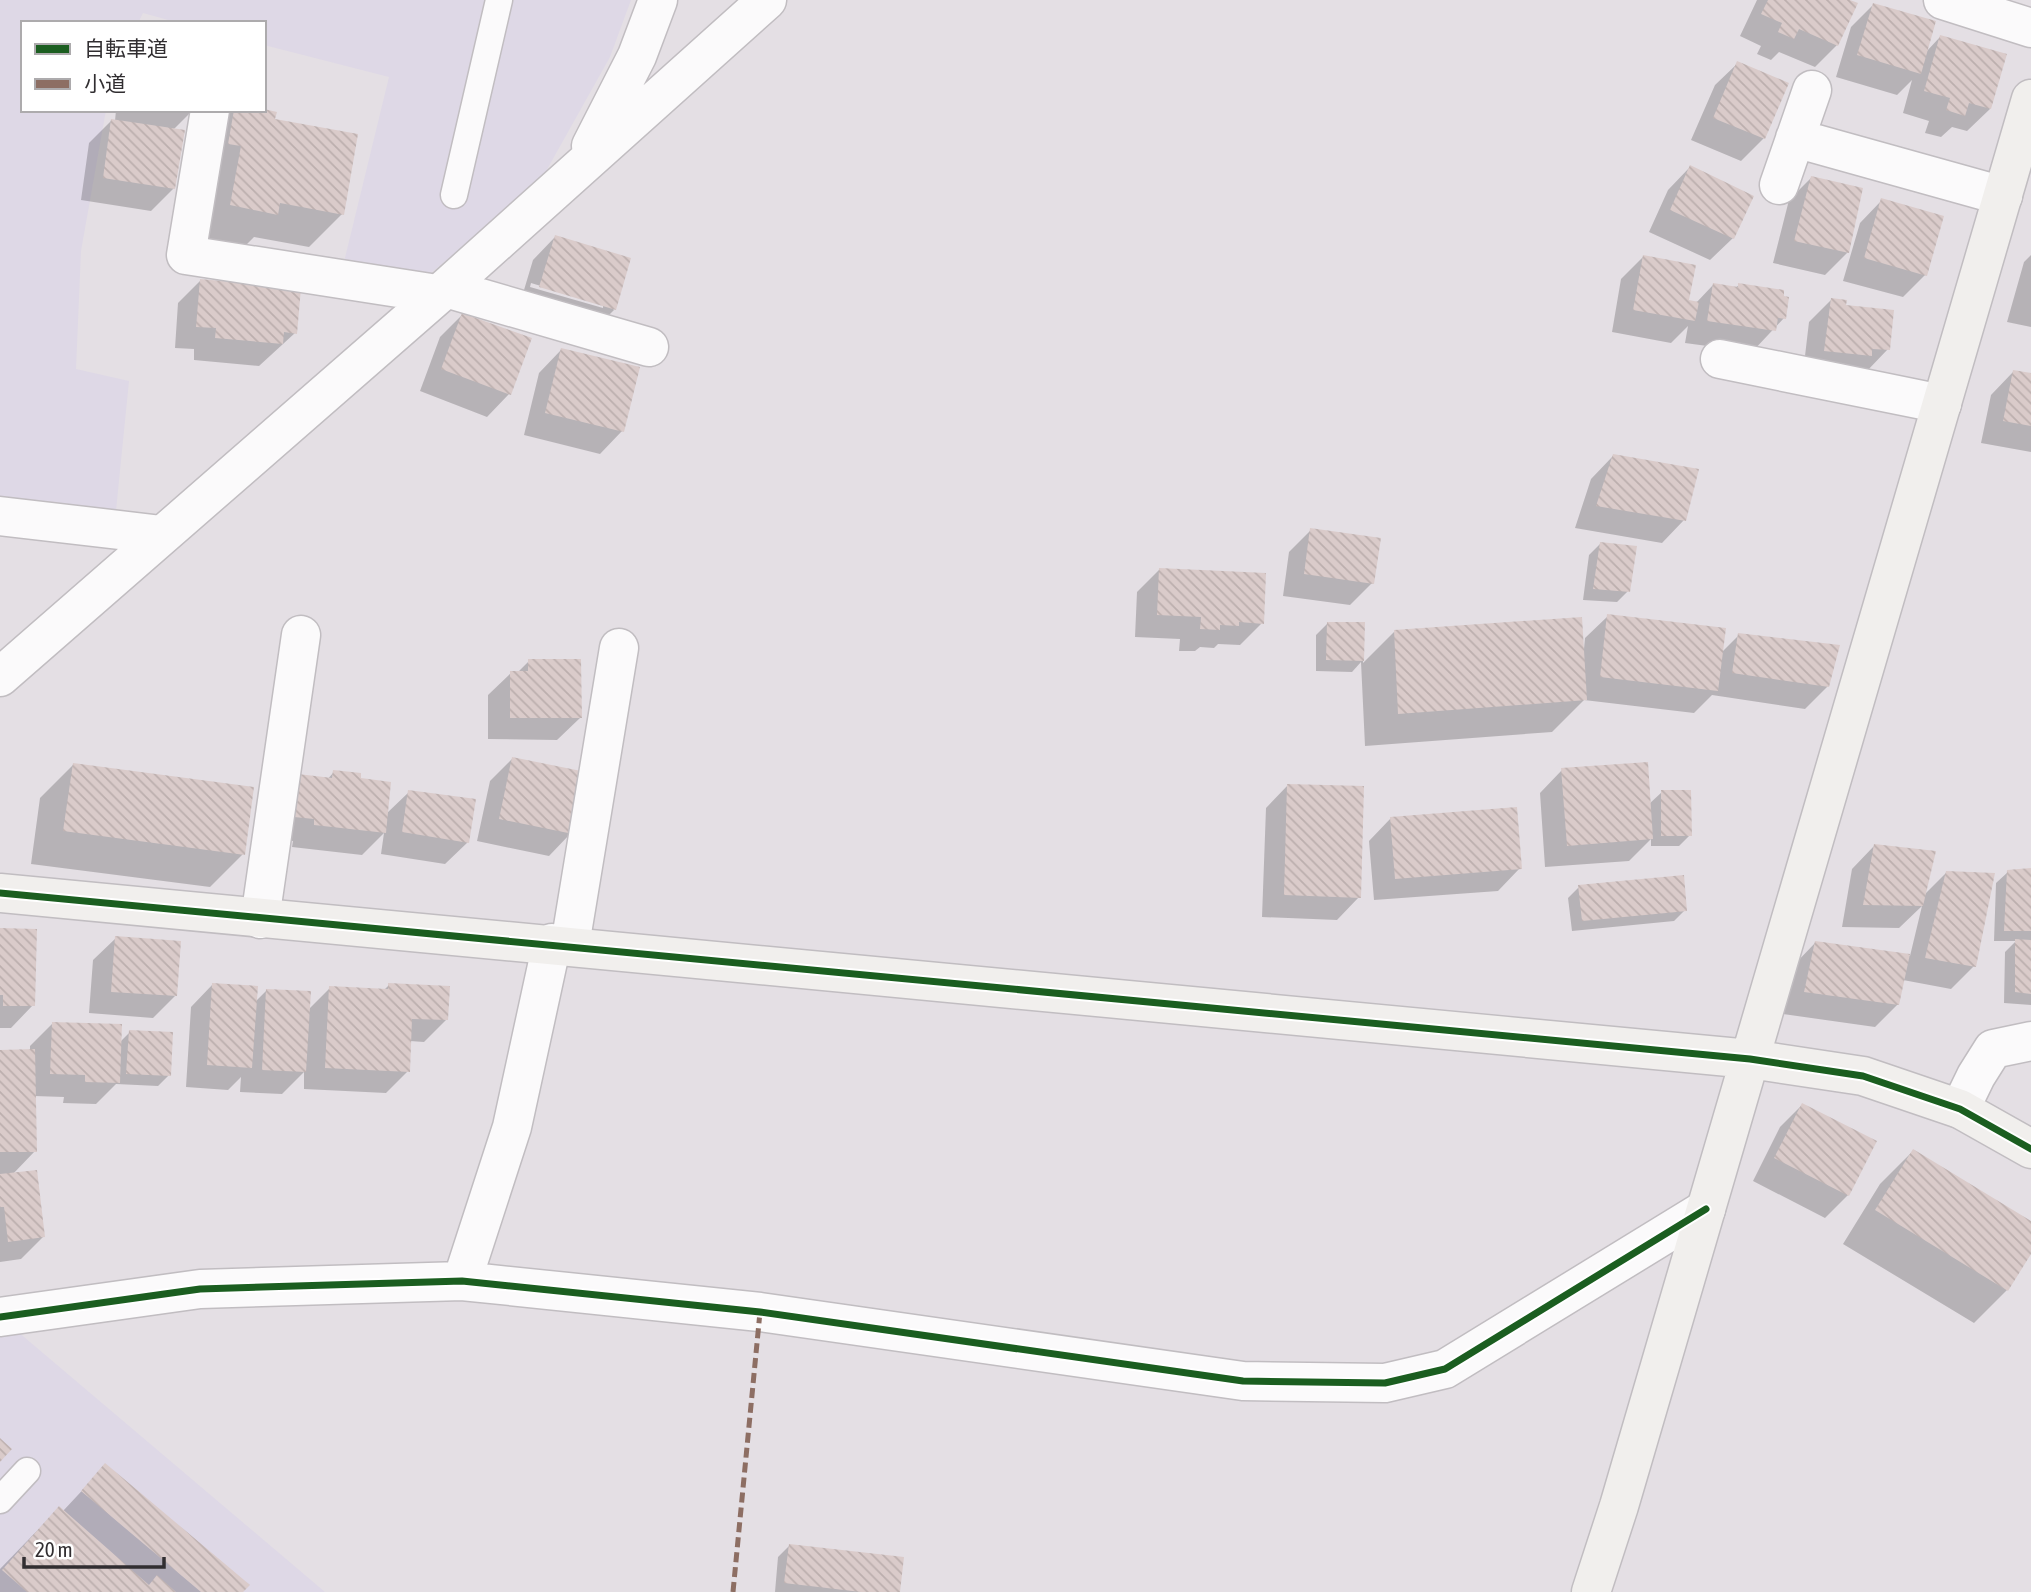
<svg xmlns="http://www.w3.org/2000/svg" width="2031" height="1592" font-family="'Asap Condensed','Noto Sans JP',sans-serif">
  <defs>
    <pattern id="building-back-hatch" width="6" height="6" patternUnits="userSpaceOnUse" patternTransform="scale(1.75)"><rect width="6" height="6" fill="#dacbca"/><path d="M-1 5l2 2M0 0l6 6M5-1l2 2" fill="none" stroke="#bcafae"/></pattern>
  </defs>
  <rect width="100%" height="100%" fill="#e4dfe4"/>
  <path fill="#ded8e6" d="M0,0H631L610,57L540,182L431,273L344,262L389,77L264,45V23H179L143,13L138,23H23V110H106L81,251L76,369L129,381L116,511L0,500Z
    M17,1331L325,1592H0V1335Z"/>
  <path fill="#0003" fill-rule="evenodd" d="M1757,0H1846L1837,45L1815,67L1779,52L1771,60L1757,54L1761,46L1740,36Z
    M1873,5L1926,52L1940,37L1990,109L1967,131L1952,127L1941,137L1925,133L1929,121L1903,113L1912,80L1897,95L1836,77L1851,27Z
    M1738,63L1764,138L1741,161L1691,140L1715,85Z
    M116,110H193L173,130L174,188L151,211L81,200L89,143L111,121H115Z
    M231,110H261L273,120L342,214L309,247L254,237L244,247L198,238L203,139Z
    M1690,167L1733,238L1710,260L1649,232L1668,190Z
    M1811,178L1848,252L1825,275L1773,263L1789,200Z
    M1882,200L1925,275L1903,297L1843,281L1860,223Z
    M555,237L614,310L592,332L518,310L533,260ZM531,283L603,305V308L530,287Z
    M2031,255V327L2007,322L2024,262Z
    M1643,257L1687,302L1696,303L1713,285L1735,288L1739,285L1784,318L1752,352L1685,343L1688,326L1671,343L1612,332L1621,279Z
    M200,281L295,333L259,366L194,360V349L175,348L178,303Z
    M1831,300L1844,307L1888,349L1866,372L1803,373L1809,322Z
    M462,315L509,394L487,417L420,391L440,337Z
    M561,350L622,431L600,454L524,435L539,373Z
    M2013,372L2031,375V452L1981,443L1991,395Z
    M1613,456L1684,520L1662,543L1575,528L1591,479Z
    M1311,530L1372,583L1350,605L1283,596L1289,552Z
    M1600,544L1628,591L1617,602L1583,600L1589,555Z
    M1159,570L1262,623L1240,645L1218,644L1214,648L1200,647L1195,651H1179L1180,639L1135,637L1137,592Z
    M1608,616L1721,653L1739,635L1828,686L1805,709L1712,695L1694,713L1584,700L1552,732L1365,746L1361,662L1352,672L1316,671V635L1327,624H1363V663L1394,632L1584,649L1585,638Z
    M529,661L580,718L557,740L488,739V695L511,673H517Z
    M512,759L571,833L549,856L477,841L490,781Z
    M73,765L243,854L210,887L31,864L40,798Z
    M1562,770L1649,804L1662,792L1690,835L1679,846H1651V839L1629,861L1545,867L1540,793Z
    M334,772L359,780L386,814L409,792L468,842L445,864L381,854L384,833L362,855L292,847L293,841L273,839Z
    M1288,785L1359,897L1337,920L1262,917L1266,808Z
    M1391,818L1520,868L1498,891L1374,900L1369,841Z
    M1874,846L1924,895L1947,872L1974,966L1951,989L1903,980L1898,1004L1875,1027L1783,1014L1793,966L1815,943L1910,956L1922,906L1899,928L1842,927L1852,869Z
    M2031,870V1005L2004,1003L2005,952L2016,941H1994L1996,883L2008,872Z
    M1579,887L1685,910L1674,921L1572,931L1568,898Z
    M0,930L33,1005L11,1028H0Z
    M116,938L175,996L153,1018L89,1013L93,960Z
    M213,984L255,1002L267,990L308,1010L330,988L383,991L389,985L446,1020L424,1042L410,1041L408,1071L386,1093L304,1089V1072L282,1094L240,1092L241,1077L228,1090L186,1087L191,1007Z
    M52,1024L120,1042L130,1032L169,1075L158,1086L116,1084L96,1104L63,1103L64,1097L34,1096L35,1151L12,1175L43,1237L21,1259L0,1262V1052L30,1051V1046Z
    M1802,1105L1848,1195L1825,1218L1753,1181L1780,1127Z
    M1913,1151L2031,1223V1251L2007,1290L1974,1323L1843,1244L1880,1184Z
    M105,1466L241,1592H0V1569L59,1508L63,1511Z
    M789,1546L898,1592H775L778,1557Z"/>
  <path fill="url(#building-back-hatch)" d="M1768,0H1850L1858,3L1838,46L1799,29L1794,39L1778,32L1782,23L1761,14Z
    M1873,3L1936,21L1921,74L1857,55Z
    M1940,35L2007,54L1991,109L1969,103L1965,116L1946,110L1950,98L1924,91Z
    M1737,61L1789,83L1765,139L1713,118Z
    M264,109L277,112L275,119L358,134L344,215L280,203L278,215L230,205L241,146L228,144L234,110Z
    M111,119L185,130L175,189L103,178Z
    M1690,165L1754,196L1734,239L1670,210Z
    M1811,176L1863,188L1849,253L1794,241Z
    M1881,198L1944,216L1927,276L1864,258Z
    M555,235L631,258L616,310L539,287Z
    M1643,255L1696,265L1689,300L1699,302L1695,321L1633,310Z
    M200,279L301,288L297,334L284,332L283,344L215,338L216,328L196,327Z
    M1713,283L1738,287V283L1784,290V296L1789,297L1786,319L1778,318L1776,331L1707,321Z
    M1831,298L1847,300L1846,305L1894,310L1890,350L1872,349V356L1824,351Z
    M462,313L532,338L511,395L441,369Z
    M561,348L640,367L624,432L545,413Z
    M2013,370L2031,373V426L2003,421Z
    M1613,454L1699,469L1686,521L1596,506Z
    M1310,528L1381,538L1374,584L1304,574Z
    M1600,542L1637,546L1630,592L1593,589Z
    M1159,568L1266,573L1264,624L1239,622V626L1220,625V630L1200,629L1201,617L1157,615Z
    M1607,614L1726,628L1718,691L1600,677Z
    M1582,617L1587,700L1398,714L1394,630Z
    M1327,622H1365L1364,661L1326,660Z
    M1738,633L1840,645L1829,687L1732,673Z
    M528,659H581L582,718H510V671H528Z
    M512,757L586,772L573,834L499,819Z
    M1648,762L1653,839L1567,846L1561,768Z
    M73,763L254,787L245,855L63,831Z
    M333,770L361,773V778L391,782L386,833L314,825V819L294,817L298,774L332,778Z
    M1287,784L1364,786L1361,898L1284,895Z
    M408,790L476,799L469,843L402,832Z
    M1661,790H1691L1692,836H1661Z
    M1517,807L1522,869L1395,879L1390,817Z
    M1874,844L1936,851L1923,906L1863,905Z
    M2031,868V931H2004L2007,870Z
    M1946,871L1995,873L1976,967L1925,958Z
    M1684,875L1687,911L1582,921L1578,885Z
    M0,928L37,929L35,1006H3V995H0Z
    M115,936L181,941L177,996L111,992Z
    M2015,939L2031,940V994L2015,992Z
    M1815,941L1910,954L1899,1005L1804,992Z
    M212,983L258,986L252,1068L207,1065Z
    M388,983L450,986L448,1020L412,1019L410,1072L325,1068L329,986L388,989Z
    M266,989L311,991L306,1072L262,1070Z
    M52,1022L122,1024L120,1083L85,1082V1075L50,1074Z
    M129,1030L173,1032L171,1076L126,1074Z
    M35,1049L37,1152H0V1050Z
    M1802,1103L1877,1141L1849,1196L1774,1158Z
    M1913,1149L2031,1221V1254L2008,1291L1875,1210Z
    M37,1170L45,1237L8,1242L4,1207H0V1174Z
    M0,1438L12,1449L0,1462Z
    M105,1463L250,1585L243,1592H201L81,1491Z
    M59,1506L149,1585L157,1575L176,1592H27L2,1570Z
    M789,1544L904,1557L900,1592H861L784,1583Z"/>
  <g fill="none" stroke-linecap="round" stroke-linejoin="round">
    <defs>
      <path id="lane" d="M454,195L499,0
        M0,1500L27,1471"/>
      <path id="street" d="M1943,0L2031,28
        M210,110L186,255L437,294
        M1795,138L2003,196
        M591,146L637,56L658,0
        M1779,185L1812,90
        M446,288L649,347
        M1720,359L1942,404
        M0,516L162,535
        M0,677L446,288L767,0
        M260,919L301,635
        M570,945L619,648
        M1960,1109L1976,1076L1993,1049L2031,1041
        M462,1281L512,1127L552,943
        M0,1317L200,1289L462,1281L760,1312L1243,1381L1385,1383L1445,1369L1706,1209"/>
      <path id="secondary" d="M0,893L1750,1059L1863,1076L1960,1109L2031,1149
        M1591,1592L1619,1506L2031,99"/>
    </defs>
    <use href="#lane" stroke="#c1bdc1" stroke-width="29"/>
    <use href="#street" stroke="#c1bdc1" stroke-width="41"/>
    <use href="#secondary" stroke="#c1bdc1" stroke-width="41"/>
    <use href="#lane" stroke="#fbfafb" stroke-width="26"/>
    <use href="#street" stroke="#fbfafb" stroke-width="38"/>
    <use href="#secondary" stroke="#f1efed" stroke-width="38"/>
    <path stroke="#8d6e63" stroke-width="5" stroke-dasharray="10 5" stroke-linecap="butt" d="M733,1592L760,1312"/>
    <defs>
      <path id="cycleway" d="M0,893L1750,1059L1863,1076L1960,1109L2031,1149
        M0,1317L200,1289L462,1281L760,1312L1243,1381L1385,1383L1445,1369L1706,1209"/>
    </defs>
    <use href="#cycleway" stroke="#fff" stroke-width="11"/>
    <use href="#cycleway" stroke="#1b5e20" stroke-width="7"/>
  </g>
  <rect x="21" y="21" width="245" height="91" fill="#ffffff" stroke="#adabad" stroke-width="2"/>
  <rect x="35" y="44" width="35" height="10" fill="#1b5e20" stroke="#adabad" stroke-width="2"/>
  <text x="84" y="56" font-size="21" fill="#312e31">自転車道</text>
  <rect x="35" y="79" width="35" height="10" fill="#8d6e63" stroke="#adabad" stroke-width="2"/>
  <text x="84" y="91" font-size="21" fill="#312e31">小道</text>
  <path d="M24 1557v10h140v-10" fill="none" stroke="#312e31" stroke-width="3.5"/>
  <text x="35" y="1557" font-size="21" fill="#312e31" stroke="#ffffff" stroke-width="5" paint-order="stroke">20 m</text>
</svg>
